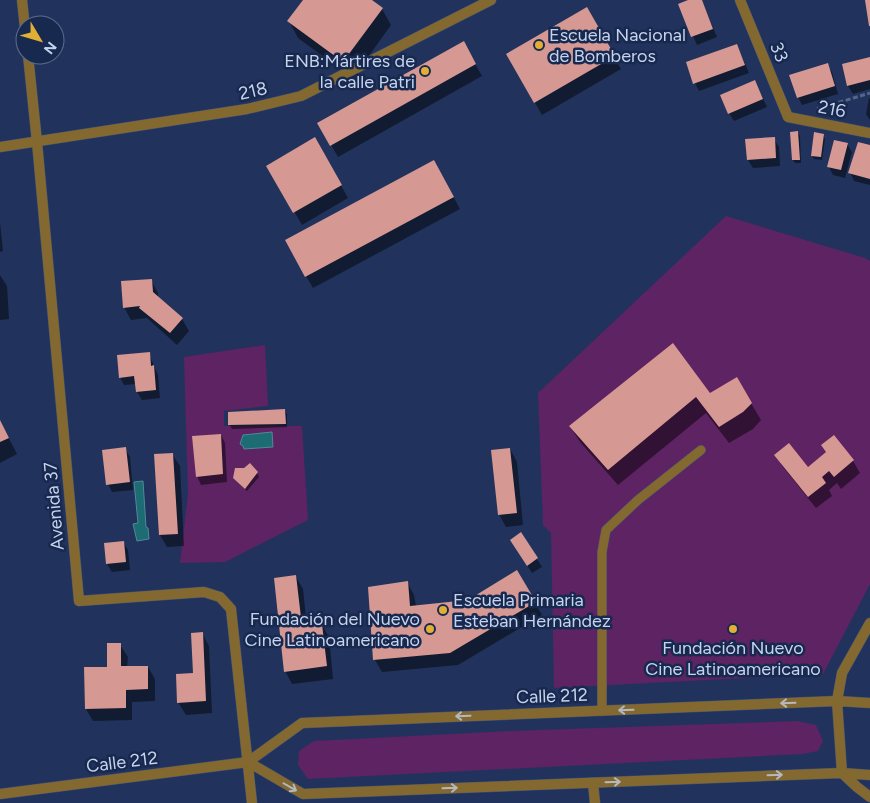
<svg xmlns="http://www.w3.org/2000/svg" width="870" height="803" font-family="Figtree,sans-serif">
  <rect width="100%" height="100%" fill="#21335c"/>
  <path fill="#5d2362" d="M726,216L865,258L870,261V584L823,674L554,688L551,533L543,525L538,393Z
    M265,345L268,406L224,411V426H302L308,520L225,562L180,563L188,494L184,357Z
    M797,721L816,725L823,741L818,751L803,754L308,779L298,765L299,751L314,741L511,731Z"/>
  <path fill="#1d6b73" stroke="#508a97" d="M272,432L273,447L244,449L243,446L240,444L243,435Z
    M143,481L146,527L148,528L149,539L137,541L133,524L138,523L134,482Z"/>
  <path fill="#0007" d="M304,0H370L382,9L391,25L353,78L298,38L289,21Z
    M691,0H701L717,37L697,45L680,5Z
    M587,9L621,69L542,115L508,55Z
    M463,43L482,76L338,157L319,124Z
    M737,45L749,73L699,91L695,83Z
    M870,58V89L853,94L848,86L843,65Z
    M827,64L832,72L838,94L802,105L798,97Z
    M755,81L767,107L734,121L729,113Z
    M869,98L870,99V120L866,114Z
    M798,132L800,136L801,163H795L793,160Z
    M823,135L825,139L822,160L814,159L812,156Z
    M315,139L348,198L302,225L268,166Z
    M774,139L779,147L780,166L753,168L748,160Z
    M847,144L852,152L845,178L833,175L829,167Z
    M870,146V185L854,181L850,172Z
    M441,174L460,209L313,288L306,276Z
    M0,222L3,251L0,252Z
    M0,275L7,286L9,319L0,320Z
    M151,280L158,293V298L182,319L189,331L177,345L147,318L131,320L124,307Z
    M673,345L710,394L736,378L761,420L753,429L729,443L706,413L618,485L580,442L570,426Z
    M149,354L158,375L160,398L142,400L137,392L136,384L124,385L120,377Z
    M285,411L287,414V427L232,429L230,425L229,413Z
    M0,421L17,454L0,463Z
    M221,435L225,443L227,482L201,485L197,476Z
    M834,437L853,461L860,473L841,489L837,483L829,490L832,496L816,508L783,467L776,455L807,468L827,453Z
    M125,449L130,457L133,490L112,492L108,484Z
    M510,449L517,462L523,525L506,527L499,514Z
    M172,454L180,466L184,546L167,547L160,535Z
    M245,469L257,473L259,477L247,491L234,478Z
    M521,534L542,567L532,573L516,548Z
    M123,542L128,550L130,570L112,572L107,564L105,545Z
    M516,571L542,615L458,665L382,672L375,660L407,582L414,595L416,606L468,602Z
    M296,577L303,589L307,627L322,625L329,637L333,679L292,684L285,671Z
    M202,633L209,646L212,713L186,715L178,702L195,674Z
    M120,645L128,657L127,667H148L155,679V701L132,702V720L93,721L86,709L85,669L108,668Z"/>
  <path fill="#d69893" d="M303,0H372L383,8L343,62L287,21Z
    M688,0H702L713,29L691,37L678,4Z
    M865,0H870V26H869Z
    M587,7L615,56L534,103L506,54Z
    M464,41L476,64L330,146L317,123Z
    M737,44L745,65L693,84L686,62Z
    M870,57V80L847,86L842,64Z
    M828,63L835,86L797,98L789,75Z
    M755,80L763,99L728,114L720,95Z
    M798,131L800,160H792L790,132Z
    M814,132L824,134L821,157L811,156Z
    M315,137L342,185L293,213L266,166Z
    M775,137L776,158L747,160L745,139Z
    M834,140L848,143L841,170L827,167Z
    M858,142L870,145V179L848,173Z
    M434,160L454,197L305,277L285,240Z
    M152,279L153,292L183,318L170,333L139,308L140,306L123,308L121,281Z
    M673,343L710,393L737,377L752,403L743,412L719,427L696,397L608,470L569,426Z
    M150,352L151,366L154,365L156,390L136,392L134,376L119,378L117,355Z
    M285,409L286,424L228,425V412Z
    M0,420L9,438L0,442Z
    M221,434L223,474L196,477L192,436Z
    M834,435L854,460L834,477L829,471L822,477L826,483L808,497L774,455L789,443L808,467L826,452L821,445Z
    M126,447L130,482L106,485L102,450Z
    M510,448L517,513L498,515L491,450Z
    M173,453L178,534L159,535L154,454Z
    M250,463L258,472L245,489L233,478L235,468H244Z
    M521,532L538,558L527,566L510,540Z
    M124,541L126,562L106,564L104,543Z
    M517,570L536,602L450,653L373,660L368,587L408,581L410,606L468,600Z
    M296,575L302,626L322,624L327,666L284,672L274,578Z
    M203,632L206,701L177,703L176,674L193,673L191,633Z
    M107,643H121V666H148V689L126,690V708L85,709L84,667H107Z"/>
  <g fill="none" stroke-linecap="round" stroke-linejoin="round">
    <defs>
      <path id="service" d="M602,711V552L606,530L638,500L701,450"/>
      <path id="minor" d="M22,0L25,28
        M740,0L788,117L870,133
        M28,55L37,142L79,601L204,592L220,597L231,609L252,803
        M0,147L247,109L301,96L491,0
        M837,701L842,673L870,623
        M593,783L595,803"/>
      <path id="tertiary" d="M837,701L842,773L857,787L870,797
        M248,762L303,794L842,773L870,775
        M0,794L248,762L302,723L837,701L870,703"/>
    </defs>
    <use href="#service" stroke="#3f5076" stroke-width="10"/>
    <use href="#minor" stroke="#3f5076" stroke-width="11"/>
    <use href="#tertiary" stroke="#3f5076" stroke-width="11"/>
    <path stroke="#55668a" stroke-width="3" stroke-dasharray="5 2.5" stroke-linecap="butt" d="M817,109L870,93"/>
    <use href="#service" stroke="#836930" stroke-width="9"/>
    <use href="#minor" stroke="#836930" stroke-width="10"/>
    <use href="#tertiary" stroke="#836930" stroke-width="10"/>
  </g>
  <defs><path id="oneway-shaft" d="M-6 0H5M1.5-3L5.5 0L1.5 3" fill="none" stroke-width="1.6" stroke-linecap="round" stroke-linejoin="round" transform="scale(1.25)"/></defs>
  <g stroke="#b5b8bd">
    <use href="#oneway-shaft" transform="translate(788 703) rotate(178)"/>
    <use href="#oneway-shaft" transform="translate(626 710) rotate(178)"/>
    <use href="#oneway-shaft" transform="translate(463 716) rotate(178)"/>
    <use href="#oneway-shaft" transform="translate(775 775) rotate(-2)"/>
    <use href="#oneway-shaft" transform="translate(613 782) rotate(-2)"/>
    <use href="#oneway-shaft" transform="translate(290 787) rotate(30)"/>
    <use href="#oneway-shaft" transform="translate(450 788) rotate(-2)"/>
  </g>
  <g fill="#e2af34" stroke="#182950" stroke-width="2">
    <circle cx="539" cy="45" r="5"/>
    <circle cx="425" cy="71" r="5"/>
    <circle cx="443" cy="610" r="5"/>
    <circle cx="430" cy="629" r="5"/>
    <circle cx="733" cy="629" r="5"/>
  </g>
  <g text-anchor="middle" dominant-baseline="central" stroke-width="5" stroke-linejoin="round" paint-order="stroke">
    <g font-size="18" fill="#c6d3ec" stroke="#182950" text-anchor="start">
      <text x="549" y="35">Escuela Nacional<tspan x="549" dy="21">de Bomberos</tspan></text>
      <text x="415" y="61" text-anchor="end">ENB:Mártires de<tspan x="415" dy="21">la calle Patri</tspan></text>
      <text x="453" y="600">Escuela Primaria<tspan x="453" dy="21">Esteban Hernández</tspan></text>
      <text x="420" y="619" text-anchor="end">Fundación del Nuevo<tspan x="420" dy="21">Cine Latinoamericano</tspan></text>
      <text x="733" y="648" text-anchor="middle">Fundación Nuevo<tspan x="733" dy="21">Cine Latinoamericano</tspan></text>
    </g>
    <g font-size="18" fill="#c6d3ec" stroke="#182950">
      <text transform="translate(779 52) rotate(68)">33</text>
      <text transform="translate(253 91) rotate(-13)">218</text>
      <text transform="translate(832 109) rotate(11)">216</text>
      <text transform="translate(54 506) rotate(-95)">Avenida 37</text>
      <text transform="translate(552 696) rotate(-2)">Calle 212</text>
      <text transform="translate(122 762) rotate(-7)">Calle 212</text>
    </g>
  </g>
  <g transform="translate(40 40) rotate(128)"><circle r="24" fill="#182950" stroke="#5e6d8e"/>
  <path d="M0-4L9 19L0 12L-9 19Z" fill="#e2af34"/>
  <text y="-8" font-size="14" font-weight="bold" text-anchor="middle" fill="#c6d3ec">N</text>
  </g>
</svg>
